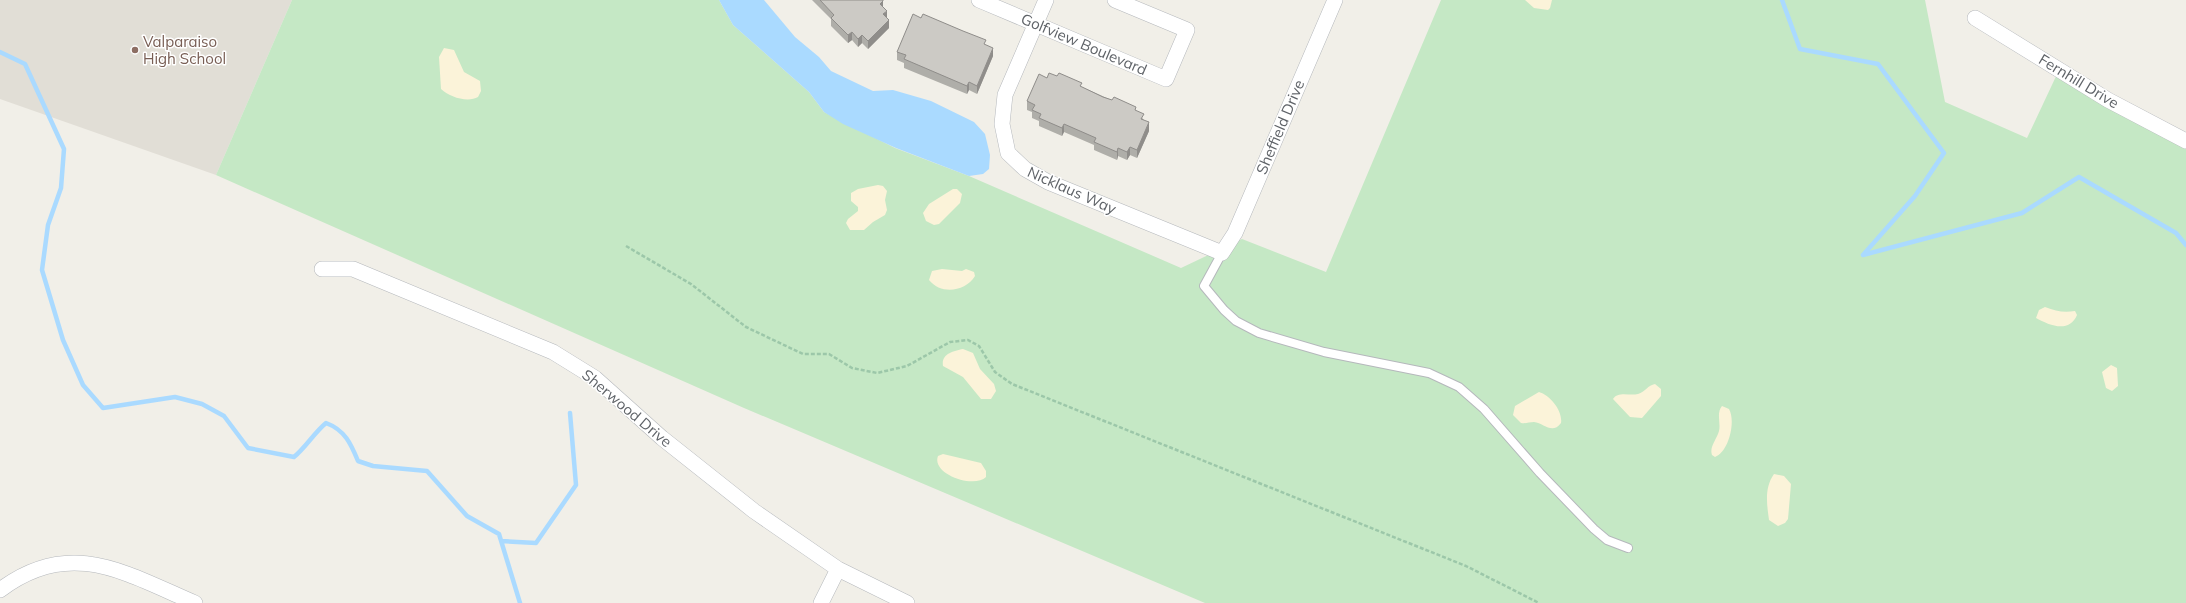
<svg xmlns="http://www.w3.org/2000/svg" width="2186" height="603" font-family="Mulish,sans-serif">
  <rect width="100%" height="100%" fill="#f1efe8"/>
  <path fill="#e1ded6" d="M0,0H292L216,175L0,99Z"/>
  <path fill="#c5e8c5" d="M292,0H719L733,25L809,92L824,112L895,148L969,176L1181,268L1242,239L1326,272L1441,0H1925L1945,102L2027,138L2059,70L2186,141V603H1205L744,408L216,175Z"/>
  <path fill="#fbf3d9" d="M1525,0H1552L1550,8L1548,10L1534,8Z
    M444,48L454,50L464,72L480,81L481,91L478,97C468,103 449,97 441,89L439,57Z
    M878,185L883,186L887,191L885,200L887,210L885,215L873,222L864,230H850L846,223L848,219L858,211V207L851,201V193L858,189Z
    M953,189H957L962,194L960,203L939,224L934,225L926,221L923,213L929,204Z
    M942,269L962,271L966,269L974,272L975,276C965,292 941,295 929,280L932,271Z
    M2045,307C2056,311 2063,313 2075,311L2077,315C2069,334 2049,325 2036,318L2039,310Z
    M963,349L973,353L980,369L994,384L996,391L991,399H981L963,377L943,366C941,354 953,351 963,349Z
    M2111,365L2117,368L2118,386L2112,391L2106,388L2102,372Z
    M1655,384L1661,389V396L1642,418L1630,417L1613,399C1618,391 1629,396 1638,394C1645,392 1648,385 1655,384Z
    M1539,392C1550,395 1563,411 1561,423C1552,435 1544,423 1534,422C1529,422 1526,424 1521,423L1513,415L1515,406Z
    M1722,406L1729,409C1736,421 1729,452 1715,457L1712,455C1709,447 1717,439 1719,431C1721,423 1716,413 1722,406Z
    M943,454L981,463L986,471V477C974,489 931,474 938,456Z
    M1774,474L1784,476L1791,484L1788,519L1785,523L1778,526L1769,520C1767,505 1764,488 1774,474Z"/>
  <path fill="#aadaff" d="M719,0H764L795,37L819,57L831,71L873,91L893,90L931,101L974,122L985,134L990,155L989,169L983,174L969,176L896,148L843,124L824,112L809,92L733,25Z"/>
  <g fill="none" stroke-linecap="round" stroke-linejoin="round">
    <path stroke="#aadaff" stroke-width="4.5" d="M1782,0L1800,49L1878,64L1944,153L1915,196L1863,255L2022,213L2079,177L2176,233L2186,245
      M0,52L25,64L64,149L61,188L48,225L42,270L63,340L83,385L103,408L175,397L202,404L224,416L248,448L294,457C306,447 314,433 326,423C345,430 351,444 358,461L373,466L427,471L467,516L499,534L520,603
      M501,541L536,543L576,485L570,413"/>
    <defs>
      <path id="service" d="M1222,253L1204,286L1224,310L1236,321L1259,333L1324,352L1429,373L1459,387L1484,409L1540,473L1594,529L1607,540L1628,548"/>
      <path id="minor" d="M979,0L1166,79L1187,30L1115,0
        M1046,0L1005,95L1002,124L1008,153L1025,169L1048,182L1222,253L1235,233L1335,0
        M1975,18L2108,100L2186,141
        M322,269H353L553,352L595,378L662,438L754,511L838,569L907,603
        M0,590C70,537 125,573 195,603
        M821,603L838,569"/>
    </defs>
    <use href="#service" stroke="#b5b8bc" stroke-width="10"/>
    <use href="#minor" stroke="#b5b8bc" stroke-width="16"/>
    <path stroke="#9cc7a9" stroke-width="2.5" stroke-dasharray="4 2" stroke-linecap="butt" d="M626,246L691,284L746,327L803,354H829L852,368L877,373L907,366L950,342L968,340L979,346L995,372L1012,384L1466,566L1539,603"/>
    <use href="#service" stroke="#fff" stroke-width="8"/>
    <use href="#minor" stroke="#fff" stroke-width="15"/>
  </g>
  <path fill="#afaea9" d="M812,0H883V7L887,18L889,28L868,49L862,43L858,47L852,40L848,43L831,26V19Z
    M986,45L993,56L977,94L969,90L967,94L904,68V63L897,60V52Z
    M1047,78L1082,87L1136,111L1144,120L1149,131L1137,158L1130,155L1127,160L1118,156L1117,160L1094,150V145L1064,132L1062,136L1039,126V121L1032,118V112L1027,110V101Z"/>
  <path fill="#8f8d8a" d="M883,1V9L880,4Z
    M887,11V19L883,14Z
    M889,20V28L868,49V41Z
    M852,32V40L848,43V35Z
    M862,35V43L858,47V39Z
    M993,48V56L977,94V86Z
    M969,82V90L967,94V86Z
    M1149,122V131L1137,158V150Z
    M1064,124V132L1062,136V128Z
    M1130,147V155L1127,160V152Z
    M1118,148V156L1117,160V152Z"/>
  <path fill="#cccac5" stroke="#8f8d8a" d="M820,0H883V1L880,4L887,11L883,14L889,20L868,41L862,35L858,39L852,32L848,35L831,18L834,15Z
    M913,14L921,18L923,14L963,31L986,40L984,44L993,48L977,86L969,82L967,86L904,59L906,55L897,52Z
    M1049,73L1057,76L1059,73L1082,83L1080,86L1103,97L1112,100L1114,97L1136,107L1135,110L1144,114L1141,119L1149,122L1137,150L1130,147L1127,152L1118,148L1117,152L1094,142L1096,138L1064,124L1062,128L1039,118L1041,114L1032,110L1035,105L1027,101L1039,74L1047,78Z"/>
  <circle fill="#8d6e63" stroke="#fff" stroke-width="1.5" cx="135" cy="50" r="4"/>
  <g text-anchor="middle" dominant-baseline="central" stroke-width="3" stroke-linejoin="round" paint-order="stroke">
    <g font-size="15" fill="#785e54" stroke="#fff" text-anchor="start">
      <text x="143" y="41">Valparaiso<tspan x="143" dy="17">High School</tspan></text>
    </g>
    <g font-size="15" fill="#5f6368" stroke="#fff">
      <text transform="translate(1084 44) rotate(23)">Golfview Boulevard</text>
      <text transform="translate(2079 81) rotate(31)">Fernhill Drive</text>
      <text transform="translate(1280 127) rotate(-67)">Sheffield Drive</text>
      <text transform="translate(1072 190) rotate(24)">Nicklaus Way</text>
      <text transform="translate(627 408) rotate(40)">Sherwood Drive</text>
    </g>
  </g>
</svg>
